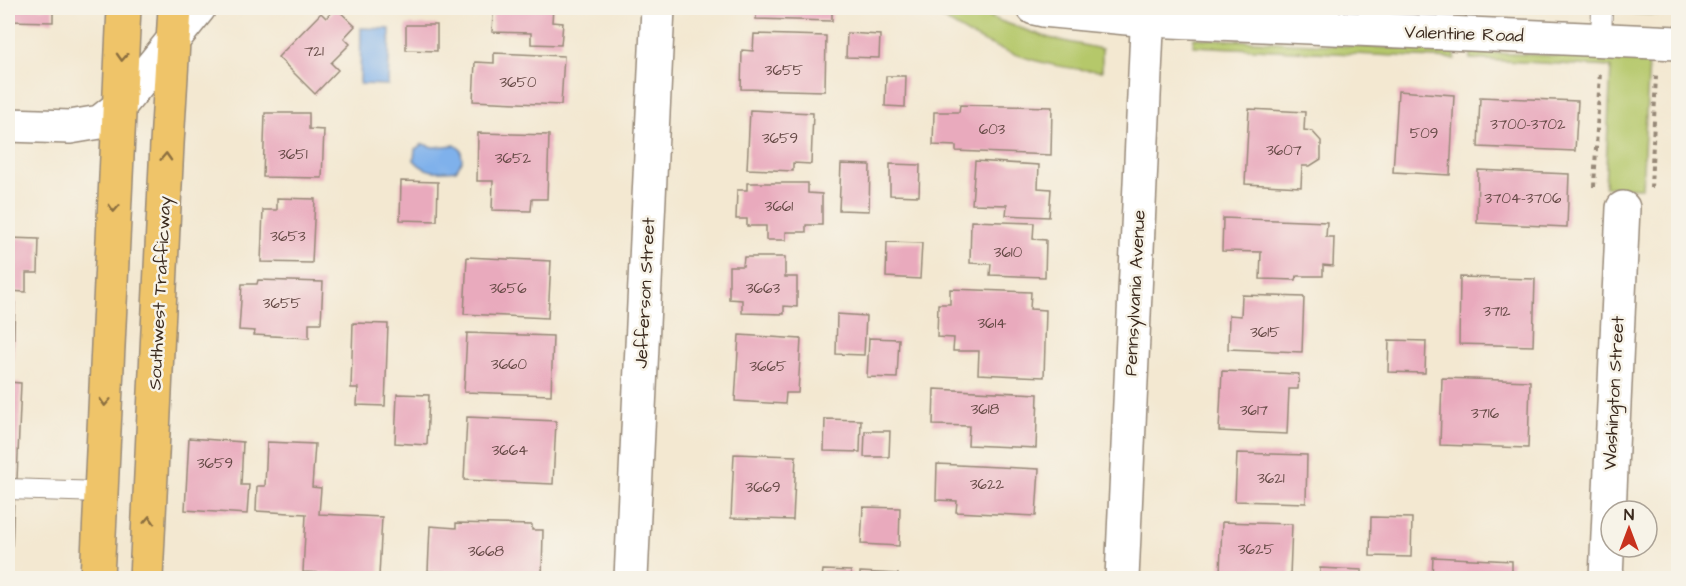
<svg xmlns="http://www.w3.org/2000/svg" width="1686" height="586" font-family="'Architects Daughter',sans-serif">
  <rect width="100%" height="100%" fill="#f7f3e8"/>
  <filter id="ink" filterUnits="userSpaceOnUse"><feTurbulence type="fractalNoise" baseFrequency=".0167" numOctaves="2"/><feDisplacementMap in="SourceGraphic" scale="12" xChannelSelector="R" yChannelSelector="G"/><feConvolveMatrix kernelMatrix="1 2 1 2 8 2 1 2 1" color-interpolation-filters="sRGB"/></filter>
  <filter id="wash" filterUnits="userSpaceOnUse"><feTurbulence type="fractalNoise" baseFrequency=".008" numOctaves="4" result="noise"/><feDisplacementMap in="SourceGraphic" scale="24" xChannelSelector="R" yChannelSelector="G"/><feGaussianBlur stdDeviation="1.35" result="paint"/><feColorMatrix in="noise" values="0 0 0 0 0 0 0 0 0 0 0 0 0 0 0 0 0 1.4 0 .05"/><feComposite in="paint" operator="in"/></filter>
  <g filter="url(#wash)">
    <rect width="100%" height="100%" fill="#f3e8d1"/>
    <path fill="#b5c86b" stroke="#787944" stroke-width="1.5" d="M928,8H971L1000,21L1049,38L1102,49V71C1040,69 977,45 928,8Z
      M1622,8H1678V15L1629,13L1624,11Z
      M1194,38L1455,51V59L1193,46Z
      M1471,52L1649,60L1642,188L1605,187L1611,67L1470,59Z"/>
    <path fill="#7fb1eb" stroke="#5d6e84" stroke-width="1.5" d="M361,28L390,29L388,85L360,84Z
      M423,144L433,147L455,145L461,150L462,161L456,170C439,172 426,174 414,160L415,149Z"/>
    <g id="blocks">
      <path fill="#e9aabd" d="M8,8H53V22L8,21Z
        M336,8L355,26L344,38L350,44L331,63L338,70L315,94L278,57L321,13L326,18Z
        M478,8H553L552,22L563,23L561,45L531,44V33L492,32L493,14H477Z
        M756,8H832V21L756,19Z
        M406,25H437V51L406,50Z
        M847,33L880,35L879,58L846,57Z
        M754,34L826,36L825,91L741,89L742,50L753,51Z
        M494,53L564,56L561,105L473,101L475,62L494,63Z
        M886,76H906L905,107L885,106Z
        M1398,91L1454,95L1450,175L1393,172Z
        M1480,97L1578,101L1575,151L1478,147Z
        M960,105L1052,107L1051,155L956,151V146L933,145L934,112H959Z
        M1249,109L1305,112L1304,130L1312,131L1321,141V159L1310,166H1302L1301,187L1245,184Z
        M750,110L813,113L811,164L793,163V171L747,169Z
        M265,113H309V129L324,130L322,178L263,177Z
        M478,133L549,135L547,199H532L531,211L492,210L493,181H477Z
        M975,161L1039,165L1038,188L1051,189L1049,217L1006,215L1007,205L972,204Z
        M841,164L870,165L869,211L839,210Z
        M890,164L920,165L919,196L890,195Z
        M1478,170L1569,174L1567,227L1477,223Z
        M401,181L438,182L437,221L400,220Z
        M747,183H808V193L822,194V225H806V232H786V240H766V226H747V219H736L737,190H747Z
        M277,198L315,199L312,263L261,262L263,210H277Z
        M1223,218L1327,222L1326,237H1334L1333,266L1323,265V276H1297L1296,280L1260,279L1261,252L1222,251Z
        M971,221L1034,223L1033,239L1046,240L1045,277L990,275L991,264L970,263Z
        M8,238L39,239L38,273H26V292L8,291Z
        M887,242L922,243L920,279L886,277Z
        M467,257L551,261L548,318L464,314Z
        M744,257H785V277H797V307L784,306V314L742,313V300L729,299V266H743Z
        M1460,277L1535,279L1533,346L1459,344Z
        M258,280L323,282L321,323H309V338L254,335L255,331L239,330L242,284H257Z
        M950,289L1031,292L1030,309L1046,310L1044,377L978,374L979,351H953L954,338L937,337L938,304H950Z
        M1242,295L1304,297L1302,352L1228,349L1229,315L1241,316Z
        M8,299H15L13,363H8Z
        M837,314L866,316L864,355L836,354Z
        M353,323L388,324L385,406L357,405L358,388H351Z
        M467,333L553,336L551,395L464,392Z
        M739,335L801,339L798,393H786L785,404L735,401Z
        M869,338L899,339L897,378L867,377Z
        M1389,340L1426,341L1425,373L1388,372Z
        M1222,371L1299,374L1298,389H1289L1287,434L1219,431Z
        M1442,378L1530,381L1528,448L1440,445Z
        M8,382L21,383L17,479H8Z
        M934,389L1038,394L1036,448L968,445L969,426L933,425Z
        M397,394L429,395L427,445L395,443Z
        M467,417L556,421L553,484L464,480Z
        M825,419L861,420L860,452L824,451Z
        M865,431H890L889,457H864Z
        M189,438L243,442L241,485H249L247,514L185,510Z
        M267,442L315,444L312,487L321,488L319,514L382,517L379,576L303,572L306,514L256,511L257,486H265Z
        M1237,453L1307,455L1306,503L1235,501Z
        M734,454L796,456L793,520L731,518Z
        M937,464L1039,469L1036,516L956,512L957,501L936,500Z
        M8,498H14L11,578H8Z
        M863,507L900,508L899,546L861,544Z
        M1371,517L1412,518L1411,557L1370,556Z
        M1222,522L1292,524L1290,576L1220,573Z
        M456,523L532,525V530H543L542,577L528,576L527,578H453V572L428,571L430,526L456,528Z
        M1433,557L1512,561V578H1432Z
        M1320,568L1362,570V578H1320Z
        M823,570L851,571V578H822Z
        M860,572L898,574V578H860Z
        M728,574L787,576L786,578H728Z"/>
    </g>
  </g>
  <g filter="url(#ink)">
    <use href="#blocks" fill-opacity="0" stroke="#978978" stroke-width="1.5"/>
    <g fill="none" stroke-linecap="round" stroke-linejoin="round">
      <defs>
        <path id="lane" d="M1601,40L1602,8
          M8,489L101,492"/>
        <path id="street" d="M1034,8L1043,10L1148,20L1678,43
          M8,125L70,127L100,122L119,107L199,8
          M631,578L658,8
          M1122,578L1148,8
          M1606,578L1623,208"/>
        <path id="primary" d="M97,578L124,8
          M146,578L167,144L175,8"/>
      </defs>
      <use href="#lane" stroke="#978978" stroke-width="22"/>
      <use href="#street" stroke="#978978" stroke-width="36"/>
      <use href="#primary" stroke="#978978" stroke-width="36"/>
      <path stroke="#978978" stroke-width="4" stroke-dasharray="4.5 4.5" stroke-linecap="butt" d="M1594,187L1600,71
        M1651,188L1656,75"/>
      <use href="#lane" stroke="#fff" stroke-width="20"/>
      <use href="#street" stroke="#fff" stroke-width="33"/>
      <use href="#primary" stroke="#efc469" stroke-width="33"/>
    </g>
    <defs><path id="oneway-chevron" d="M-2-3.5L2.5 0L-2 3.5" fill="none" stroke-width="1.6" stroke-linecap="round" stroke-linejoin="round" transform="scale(1.5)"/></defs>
    <g stroke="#8c6f40">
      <use href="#oneway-chevron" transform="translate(122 57) rotate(93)"/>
      <use href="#oneway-chevron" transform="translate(166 157) rotate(-87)"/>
      <use href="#oneway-chevron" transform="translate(114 208) rotate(93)"/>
      <use href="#oneway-chevron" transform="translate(105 402) rotate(93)"/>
      <use href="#oneway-chevron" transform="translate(149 520) rotate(-87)"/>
    </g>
  </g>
  <g text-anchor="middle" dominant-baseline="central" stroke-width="5" stroke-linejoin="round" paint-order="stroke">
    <g font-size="15" fill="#664a46">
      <text x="314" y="51">721</text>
      <text x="784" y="70">3655</text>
      <text x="518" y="82">3650</text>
      <text x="1528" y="124">3700-3702</text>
      <text x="992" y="129">603</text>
      <text x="1424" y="133">509</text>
      <text x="780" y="138">3659</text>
      <text x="1284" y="150">3607</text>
      <text x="293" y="154">3651</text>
      <text x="513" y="158">3652</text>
      <text x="1523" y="198">3704-3706</text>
      <text x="779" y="206">3661</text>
      <text x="288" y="236">3653</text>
      <text x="1008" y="252">3610</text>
      <text x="508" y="288">3656</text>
      <text x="763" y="288">3663</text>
      <text x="282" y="303">3655</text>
      <text x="1497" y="311">3712</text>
      <text x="992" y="323">3614</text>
      <text x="1265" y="332">3615</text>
      <text x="509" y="364">3660</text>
      <text x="768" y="366">3665</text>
      <text x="985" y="409">3618</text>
      <text x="1254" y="410">3617</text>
      <text x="1485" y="413">3716</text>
      <text x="510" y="450">3664</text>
      <text x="215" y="463">3659</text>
      <text x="1271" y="478">3621</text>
      <text x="987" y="484">3622</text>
      <text x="763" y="487">3669</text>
      <text x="1256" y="549">3625</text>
      <text x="486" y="551">3668</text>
    </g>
    <g font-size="18" fill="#3b2a1e" stroke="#f7f3e8">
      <text transform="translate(1464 34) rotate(2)">Valentine Road</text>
      <text transform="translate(160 293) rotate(-87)">Southwest Trafficway</text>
      <text transform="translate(645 293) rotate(-87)">Jefferson Street</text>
      <text transform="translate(1135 293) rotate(-87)">Pennsylvania Avenue</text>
      <text transform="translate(1614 393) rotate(-87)">Washington Street</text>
    </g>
  </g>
  <rect width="1686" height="586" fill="none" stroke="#f7f3e8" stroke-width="30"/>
  <g transform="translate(1629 529)"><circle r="28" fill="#f7f3e8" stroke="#aca397" stroke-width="1.5"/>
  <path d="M0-4.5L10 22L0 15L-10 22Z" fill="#c8321e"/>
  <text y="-9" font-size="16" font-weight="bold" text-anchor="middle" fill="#3b2a1e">N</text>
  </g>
</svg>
